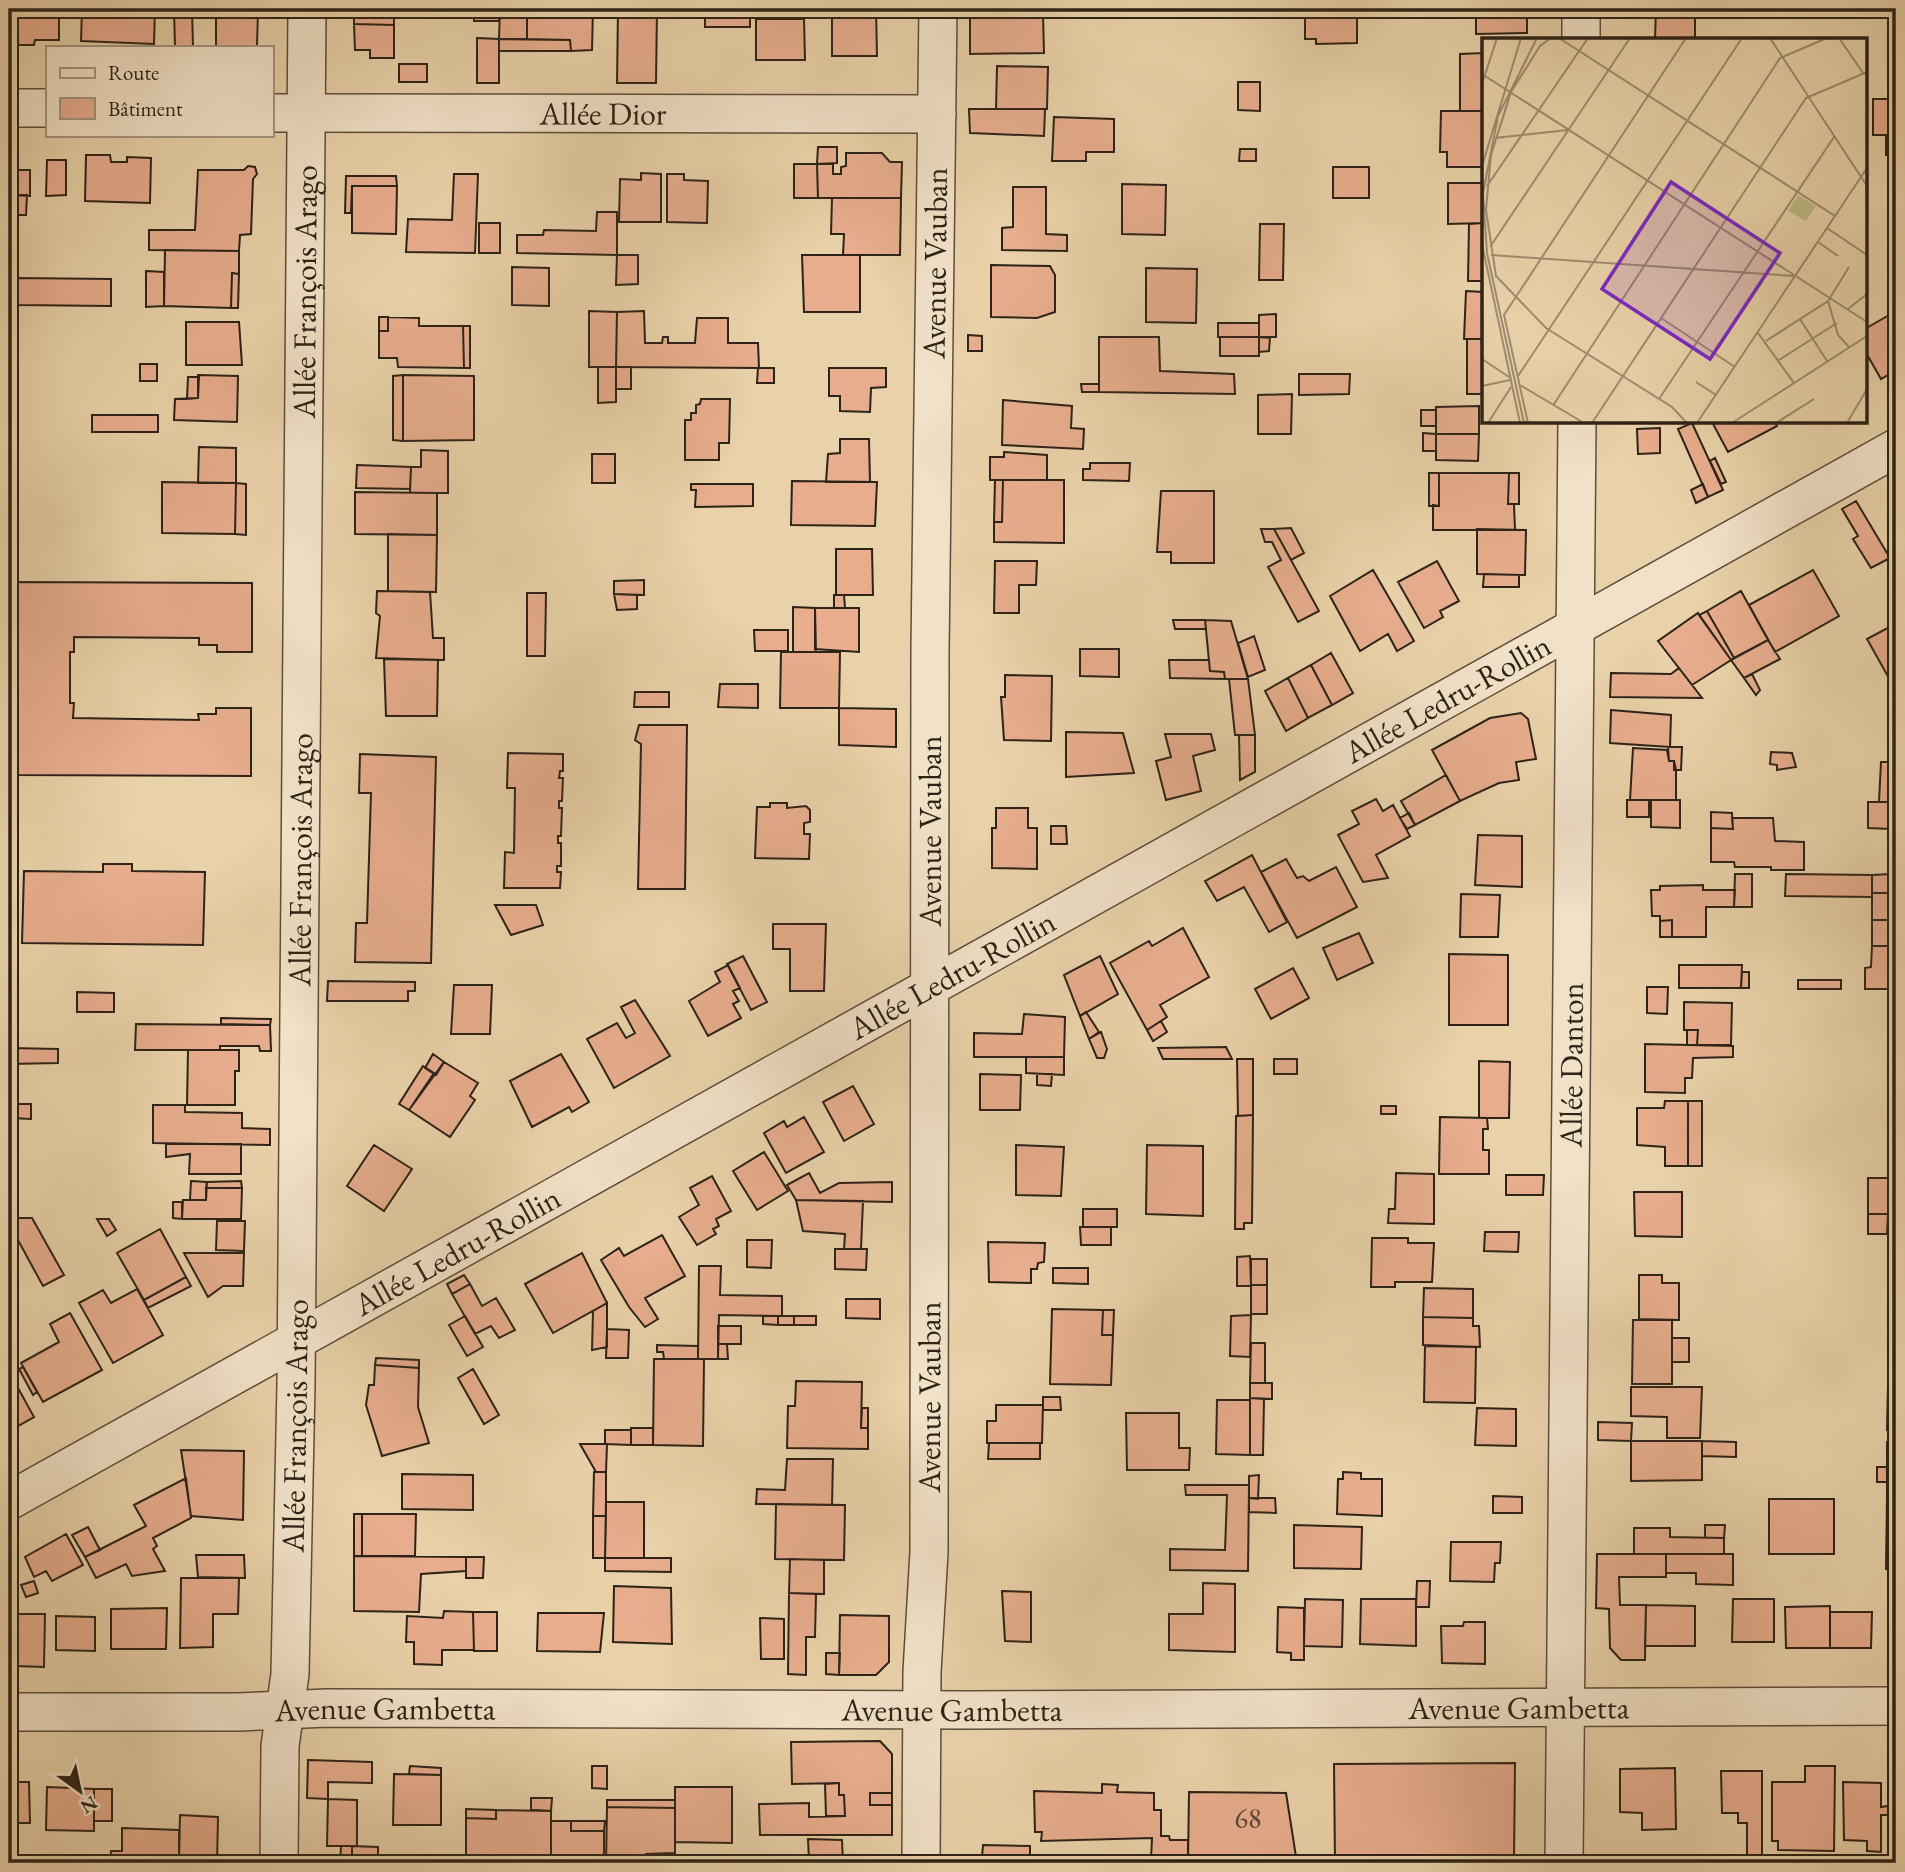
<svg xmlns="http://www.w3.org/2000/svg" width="1905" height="1872" font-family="'EB Garamond',serif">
  <rect width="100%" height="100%" fill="#e9d1a9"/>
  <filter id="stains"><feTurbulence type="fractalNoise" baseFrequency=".00286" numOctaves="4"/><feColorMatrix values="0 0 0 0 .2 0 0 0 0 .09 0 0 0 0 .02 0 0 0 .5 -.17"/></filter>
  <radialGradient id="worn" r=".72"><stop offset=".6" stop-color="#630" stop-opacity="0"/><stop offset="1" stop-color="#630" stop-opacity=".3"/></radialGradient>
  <path fill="#e7ad8e" stroke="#2d2317" stroke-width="2" d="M12,9H59V40H35L34,45H11Z
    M82,9H155L154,44L81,41Z
    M174,9H192L193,47H175Z
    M216,9H258L257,47H216Z
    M354,9H394V25L354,24Z
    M474,9H500L499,21H474Z
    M500,9H527V39H499Z
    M527,9H593L592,50L571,51L570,40L527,39Z
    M618,9H657L656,83H617Z
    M705,9H750V27H705Z
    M832,9H876L877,56H832Z
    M996,9H1084V13L1043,14L1044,53L970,54V12L996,13Z
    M1305,9H1357V43L1316,44V39H1305Z
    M1476,9H1527V33L1476,34Z
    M1656,9H1695V40H1655Z
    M756,19H804L805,60H756Z
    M354,24L394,25V58H370V50H355Z
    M477,38L499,39V83H477Z
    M499,39L570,40L571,51H499Z
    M1483,53V111H1460V54Z
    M399,64H427V82H399Z
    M997,66L1048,67L1047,109H996Z
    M1238,82H1260V111L1238,110Z
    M1873,99H1896V155H1886V135H1873Z
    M969,109H1045L1044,136L970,133Z
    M1441,111H1483V167H1447V152H1440Z
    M1054,117L1114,119V152H1086V161H1052Z
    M818,147H837V163L817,164Z
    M1240,149H1256V161H1239Z
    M846,153H882L890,162H902L901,198H818L817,164H833V174H841V167L846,166Z
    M86,155H110L111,162H127V157L151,158L150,203L85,201Z
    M47,160H66V195L46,196Z
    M794,164H817L818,198H794Z
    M248,166L255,167L257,174L253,179L251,234L240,235L239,251L149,250V230H195L198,170H244Z
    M1333,167H1369V198H1333Z
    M9,170H30V196L9,195Z
    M641,173L661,174V222H619L620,179L641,180Z
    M454,174H478L475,253L406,252L408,219L452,220Z
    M667,174H684V180L708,181L707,223L667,222Z
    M346,176H396L397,186H352L351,213H345Z
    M1448,183H1483V223L1448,224Z
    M1122,184L1166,185L1165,235L1122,234Z
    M352,186H397L396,234L352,233Z
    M1013,187H1046V234L1067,235V251L1002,250V228L1013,227Z
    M9,195H27L26,215H9Z
    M832,198H901L900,255H843L844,234H831Z
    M597,212H617V255L517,253V235H543L544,230L596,231Z
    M479,223H500V253H479Z
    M1483,223V281H1468L1469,224Z
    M1260,224H1284L1283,280H1259Z
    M165,250L239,251V274L232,273L231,308L164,306Z
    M617,255H638V284L616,285Z
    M802,255H860V312H804Z
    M991,265L1050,266L1055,275V312L1037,318L991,317Z
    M512,267L549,268V306L512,305Z
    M1146,268L1197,269L1196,323L1146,322Z
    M146,271L164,272V306L146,307Z
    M232,273L239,274L238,308H231Z
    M16,278L111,279V306L16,305Z
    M1466,291L1483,292V339H1464Z
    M589,311L617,312L616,367H589Z
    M644,311L645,343H662L663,337H668V343H695L697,318H728V343H758L759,368L616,367L617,312Z
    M1896,311V370L1881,379L1865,351V329Z
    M1276,314V337H1259V315Z
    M379,317H388V331H379Z
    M388,317L419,318V326H463L464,368L398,367L397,358H379V331H388Z
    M186,322H239L242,365H186Z
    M1218,323H1259V337H1218Z
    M463,326H470V368H464Z
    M968,335L982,336V351H968Z
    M1099,337H1159L1160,371L1234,374L1235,394L1099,392Z
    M1220,337H1259V356H1220Z
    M1259,337L1270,338L1269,351L1259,352Z
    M1467,339H1483V394H1467Z
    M140,364H157V381H140Z
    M598,367H616V402L598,403Z
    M616,367H631V389H616Z
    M758,368H774V383H757Z
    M829,368H886V387L871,388L870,412L840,411V396H829Z
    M1299,374H1350L1349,394L1299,395Z
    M198,375L238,376L237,422L174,420L175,399L198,398Z
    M403,375L474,376V440L403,441Z
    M403,375V441L393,440V376Z
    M188,377H199L198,398L187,399Z
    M1081,384H1099V392H1082Z
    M1292,394L1291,434H1258V395Z
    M701,399H730L729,443H719V460H685V420H691V413H696V405L700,404Z
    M1003,400L1072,406L1071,428L1084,429L1083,449L1002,445Z
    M1479,406V434H1436V407Z
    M1421,410H1436V426H1421Z
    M92,415H158V432H92Z
    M1712,422H1775L1777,426L1728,452Z
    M1692,423L1723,490L1708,497L1678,429Z
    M1660,428V453L1638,454L1637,429Z
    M1423,433L1436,434V451H1423Z
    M1436,434H1479L1478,461L1436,460Z
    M840,439H869L870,482H826L828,454L840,453Z
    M199,447L236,448V483H198Z
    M421,450L448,451V493H410L411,467H421Z
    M1004,452L1047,455V480H990V457H1004Z
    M592,454H615V483H592Z
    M1715,458L1726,482L1721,484L1710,461Z
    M1090,463H1130L1129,481L1083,480V469H1090Z
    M357,465L411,467L410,489L356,488Z
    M1429,473H1439V506H1429Z
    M1439,473H1509L1508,504H1514L1515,530H1433V505L1439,506Z
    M1509,473H1519V504H1508Z
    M995,480H1003L1002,522H994Z
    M1003,480H1064V543L994,542V522H1002Z
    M792,481L877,482L875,526L791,525Z
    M162,482L236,483L235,534L162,533Z
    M236,483L246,484V535L235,534Z
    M691,484H753V506L695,507L696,490H691Z
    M1703,484L1708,497L1696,503L1691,490Z
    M1161,491H1214V563H1171V552H1157Z
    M355,492L437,493V535L355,534Z
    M1856,501L1890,558L1871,568L1853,539L1858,536L1842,509Z
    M1291,528L1304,553L1291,560L1274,529Z
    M1261,529H1274L1319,611L1298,622L1268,567L1281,560L1272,542H1265Z
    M1477,529L1526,530L1525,575L1477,574Z
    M388,534L437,535L436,592L388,591Z
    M836,549H872L873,595H836Z
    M995,561H1037L1036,585H1019V613H994Z
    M1437,561L1459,601L1440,611L1443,617L1424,628L1398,582Z
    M1373,570L1414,641L1397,651L1388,634L1360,651L1330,596Z
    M1813,570L1839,616L1775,652L1749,605Z
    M1484,574L1519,575V587H1483Z
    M644,580V595L614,594V581Z
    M15,582L252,583V652H217V645H199V638L74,637V652H70V703H74L73,718L199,720L198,714H216V708H251V776L14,775Z
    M377,591L430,592L433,638H444V660L376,658L380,616L376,613Z
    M1741,591L1768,640L1734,658L1707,611Z
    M527,593H546L545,656H527Z
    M614,594L637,595V609L617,610Z
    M834,595H844L845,608H834Z
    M793,607L815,608L816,652H793Z
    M815,608H859V652L815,649Z
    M1707,611L1734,658L1731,660L1699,615Z
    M1698,613L1731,660L1692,685L1658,641Z
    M1173,620H1205L1206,629H1175Z
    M1205,620L1231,621L1248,679H1225L1224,672L1210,671Z
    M1895,624L1896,626L1895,689L1867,639Z
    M754,630H788V651H755Z
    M1254,636L1265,670L1248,677L1238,643Z
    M1768,640L1780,659L1744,678L1731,660Z
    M1080,649H1119V677L1080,676Z
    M781,652H840L839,708H780Z
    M1331,653L1353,693L1332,705L1311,665Z
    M384,659L438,660L437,716H386Z
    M1169,660H1209L1210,671L1224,672L1225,679L1170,678Z
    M1311,665L1332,705L1308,718L1288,678Z
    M1679,668L1702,698L1610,697L1611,673L1671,674Z
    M1752,674L1760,690L1756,695L1744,678Z
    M1005,675L1052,676L1051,741L1004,740L1001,697H1005Z
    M1288,678L1308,718L1286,731L1265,691Z
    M1229,679H1248L1255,735H1235Z
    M720,684H758V708L718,707Z
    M635,692H669V707H634Z
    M839,708L896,709V747L839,745Z
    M1611,710L1671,715L1670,747L1610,743Z
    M1521,713L1528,719L1536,759L1516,762L1519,780L1499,783L1460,801L1432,750L1490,718Z
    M639,725H687L685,889H638L641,744L635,740Z
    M1066,732L1123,733L1134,773L1066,777Z
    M1165,734H1211L1215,750L1193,756L1201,791L1166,800L1156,761L1171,757Z
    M1239,735H1255V772L1240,780Z
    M1668,747H1682L1681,770H1674V761H1669Z
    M1633,748L1667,750L1669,761H1674L1676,770V800H1630Z
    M1771,752L1792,753L1796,767L1777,770V765L1770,764Z
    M508,753L563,754V771H560L559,778H563L562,801H559V808H562L561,836H558V843H561V866H557V872H561L560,888H504L505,852L514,853L515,788H507Z
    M360,754L436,757L431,963L355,962L356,923H367L371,793H359Z
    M1891,760H1896V874L1889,875Z
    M1881,762H1891V802H1879Z
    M1446,775L1460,801L1415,825L1401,801Z
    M1376,799L1383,811L1393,805L1410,836L1376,855L1388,878L1363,882L1338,835L1359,824L1352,811Z
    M1627,800H1649V817H1627Z
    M1651,800H1680V828L1651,827Z
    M1868,802H1891L1890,829L1868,828Z
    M770,803H787V808L806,806L810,810V822L804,823V834H810L809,859L755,858L757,807H770Z
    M996,808H1028V828H1037V869L992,868V828H996Z
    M1711,812L1732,813L1733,829L1711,828Z
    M1409,813L1415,825L1407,829L1400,818Z
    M1732,818H1773L1775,841L1804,842V870H1771V867H1735L1734,862H1711V828L1733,829Z
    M1051,826H1066L1067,844H1051Z
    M1478,835L1522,836V887L1475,885Z
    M1252,855L1287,922L1269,932L1244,887L1217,901L1205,881Z
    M1286,859L1297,878L1303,876L1309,881L1336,867L1357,907L1297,938L1261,872Z
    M103,864H132V871L205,872L203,945L22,943L24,871L103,872Z
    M1735,874H1752V907H1734Z
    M1786,874L1872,875V897L1785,896Z
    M1891,874V893H1872V875Z
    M1703,885V890H1735L1734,907H1706V937H1672V920L1660,921V916H1652L1651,890H1660V886Z
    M1872,893H1891L1890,920H1872Z
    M1461,894L1500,895L1498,937H1460Z
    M495,905H536L543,925L511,935Z
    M1672,920V937H1660V921Z
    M1872,920H1890V946H1872Z
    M773,924H826L824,991H790V949H773Z
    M1183,928L1209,977L1160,1005L1167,1017L1147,1030L1110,963L1149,941L1152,946Z
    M1359,933L1373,963L1337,980L1323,948Z
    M1872,946H1890V989H1865V968L1871,967Z
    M1449,954L1508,955V1025H1449Z
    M743,956L767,1002L751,1010L727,964Z
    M1100,956L1118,994L1080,1016L1064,975Z
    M728,965L740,988L733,991L739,1001L733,1004L741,1018L708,1036L689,1001L720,982L715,972Z
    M1679,965H1742L1741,988H1679Z
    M1293,968L1309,998L1271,1019L1255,989Z
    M1742,972H1749V988H1741Z
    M1798,980H1841V989H1798Z
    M328,981L415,982V991H408V1001H327Z
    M454,985H492L490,1034H451Z
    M1647,987H1668L1667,1014L1647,1013Z
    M77,992L114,993V1012H77Z
    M635,1000L670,1056L614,1088L587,1039L617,1023L626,1038L635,1033L621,1007Z
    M1684,1002L1732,1003L1731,1045H1697L1698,1030H1684Z
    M1086,1012L1099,1032L1089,1039L1080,1016Z
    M1024,1014L1065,1017L1064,1057H974V1033L1022,1034Z
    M221,1018L271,1019L270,1025L221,1024Z
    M1161,1021L1167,1032L1153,1041L1147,1030Z
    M136,1024L270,1025L271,1051H260L259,1046H220V1050H135Z
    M1889,1024H1896V1044H1889Z
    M1687,1030H1698L1697,1045H1687Z
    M1101,1032L1107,1049L1104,1058H1097L1089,1039Z
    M1645,1044L1733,1046V1057L1693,1058L1692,1078H1685V1093L1645,1092Z
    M1226,1047L1232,1059H1163L1158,1048Z
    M10,1048L58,1049V1063L10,1064Z
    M188,1050H239V1071H235V1105H187Z
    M433,1054L444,1062L436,1075L425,1068Z
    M561,1054L589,1102L572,1112L569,1107L532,1127L510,1081Z
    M1026,1057H1064V1075L1026,1073Z
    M1237,1059H1253V1115L1238,1116Z
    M1274,1059H1297V1074H1274Z
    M1479,1061L1510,1062L1509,1118H1479Z
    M444,1062L478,1083L470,1096L475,1100L450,1137L409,1110Z
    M423,1066L434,1073L409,1110L399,1104Z
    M980,1074L1021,1075L1020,1110H980Z
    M1037,1074H1052L1051,1086L1037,1085Z
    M853,1086L874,1124L844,1141L823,1102Z
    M1665,1101H1688V1166H1665V1147L1637,1145V1108H1664Z
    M1688,1101H1702V1166H1688Z
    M9,1104H31V1119L10,1118Z
    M153,1105H185V1112L242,1113V1128L270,1129V1145L153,1143Z
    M1381,1106H1396V1114H1381Z
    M1253,1115L1252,1223H1244V1229H1235L1236,1116Z
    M804,1117L824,1152L786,1173L764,1133L784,1121L787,1127Z
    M1440,1117L1487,1118L1488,1129H1483V1150H1489V1174H1439Z
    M1888,1123H1896V1151H1888Z
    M166,1144H241V1174H189L190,1154L166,1157Z
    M374,1145L412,1169L384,1211L347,1186Z
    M1016,1145L1064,1147L1061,1196L1016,1195Z
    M1147,1145L1203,1146V1216L1146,1214Z
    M764,1152L788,1191L757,1210L733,1171Z
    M809,1173L820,1193L839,1183L892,1182V1202L796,1200L787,1185Z
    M1396,1173L1434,1174V1224L1388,1223L1389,1209H1395Z
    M1506,1175H1544L1543,1195H1506Z
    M1888,1175H1896V1199H1888Z
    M712,1176L731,1211L716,1219L719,1226L713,1229L716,1234L697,1245L679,1217L699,1205L690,1188Z
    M1868,1178H1888V1214H1868Z
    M191,1181L207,1182L206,1200H190Z
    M241,1181L242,1188H206L207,1182Z
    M206,1188H242L241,1219H182L183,1200H206Z
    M1634,1192H1682V1237L1635,1236Z
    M796,1200L863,1201L861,1249H844L845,1234L803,1231Z
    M173,1202H182V1219L173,1218Z
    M1083,1209H1117V1227H1083Z
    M1868,1214H1888L1887,1234H1868Z
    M9,1218H32L64,1275L43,1286L19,1242L9,1248Z
    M97,1219H109L116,1230L107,1236Z
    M217,1221H245L244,1251L216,1250Z
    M1080,1227H1111V1245H1081Z
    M160,1229L186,1277L144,1300L117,1253Z
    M1485,1232H1519L1518,1252L1484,1251Z
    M662,1235L685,1276L645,1298L658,1319L645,1327L629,1307L601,1260L619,1248L624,1256Z
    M1372,1238H1408V1243H1434L1432,1282H1395V1287H1371Z
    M747,1240H772L771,1268L747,1267Z
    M988,1242L1045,1243L1044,1262L1038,1263L1037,1269H1031V1283L989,1282Z
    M835,1249H867L866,1270L835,1269Z
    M184,1253H244L243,1286H223L208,1297Z
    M582,1253L607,1303L553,1333L525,1284Z
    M1250,1256L1251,1286H1237V1257Z
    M1251,1259H1267V1285H1251Z
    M699,1266H721L720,1295L782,1296V1316L719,1315L718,1359H698Z
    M1053,1268H1088V1284L1053,1283Z
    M464,1275L470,1284L452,1294L447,1284Z
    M1639,1275H1662V1283H1679V1320L1639,1319Z
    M186,1277L191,1286L148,1308L144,1300Z
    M470,1284L482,1306L496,1298L515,1330L499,1338L491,1326L475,1334L452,1294Z
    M1251,1285H1267V1314H1251Z
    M1424,1288L1473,1289V1318L1423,1317Z
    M137,1289L163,1335L113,1363L79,1303L103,1290L111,1303Z
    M846,1299H880V1319L846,1318Z
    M607,1303V1347L592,1350L593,1311Z
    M1052,1309L1103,1310L1102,1335H1113L1111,1385L1050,1384Z
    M1103,1310H1114L1113,1335H1102Z
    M70,1313L102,1370L43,1402L21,1363L59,1342L50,1324Z
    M1251,1315L1250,1357L1230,1356L1231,1316Z
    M465,1316L483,1347L467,1356L449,1325Z
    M763,1316H778V1325L763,1324Z
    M778,1316H794V1325H778Z
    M794,1316H816V1325H794Z
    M1423,1317L1473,1318V1326H1479L1480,1347L1423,1345Z
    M1633,1320H1672V1384H1632Z
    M718,1326H741V1344H718Z
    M607,1329L629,1330L628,1358H606Z
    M1672,1338H1689V1362H1672Z
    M1251,1343H1265V1383H1250Z
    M718,1344H727L728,1359H718Z
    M657,1345L698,1346V1359H664L663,1352H657Z
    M1425,1346L1476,1347L1475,1403L1424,1402Z
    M376,1358L419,1360V1368L375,1365Z
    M654,1359H704L703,1446L653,1445Z
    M375,1365L419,1368L418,1407L429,1443L382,1456L366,1405L369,1385H374Z
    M23,1367L37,1392L33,1395L19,1369Z
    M473,1369L499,1415L484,1424L458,1378Z
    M12,1377L34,1417L9,1431V1379Z
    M796,1381L862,1382L861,1428H868V1449L787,1448L788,1406H795Z
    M1250,1383H1272V1399L1250,1398Z
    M1888,1385H1896V1431L1887,1430Z
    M1631,1387H1702L1700,1438H1667V1417L1631,1416Z
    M1043,1397H1060L1061,1410H1043Z
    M1250,1398L1264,1399L1263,1455H1250Z
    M1217,1400H1250V1455L1216,1454Z
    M996,1405H1043L1042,1443H987V1421H996Z
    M862,1408H868V1428H861Z
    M1477,1408L1516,1409V1446L1475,1445Z
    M1126,1413H1179V1448H1190L1189,1470H1127Z
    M1598,1422L1632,1423L1631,1441L1598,1440Z
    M631,1428H653V1445H631Z
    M605,1430H631V1445L605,1444Z
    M1631,1441H1702V1480L1631,1481Z
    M1702,1441L1736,1442V1457L1702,1456Z
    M1887,1442H1896V1498H1887Z
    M989,1443H1040V1459H988Z
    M580,1444H607L606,1472H596Z
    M181,1450L244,1451L243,1520L191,1516Z
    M787,1459H833L832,1505L756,1504L757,1489L785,1490Z
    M1877,1467H1887V1482H1877Z
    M594,1472H606V1516H593Z
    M1343,1472L1361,1473V1479H1382V1516L1337,1514L1338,1479H1343Z
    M402,1474L473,1475V1510L402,1509Z
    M1259,1475L1258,1499L1249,1498V1476Z
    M186,1478L191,1518L153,1538L157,1546L153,1549L165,1571L132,1576L126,1564L96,1578L85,1557L146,1526L134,1505Z
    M1185,1485H1249L1248,1571L1170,1570V1549L1225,1550L1227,1495H1186Z
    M1493,1496L1522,1497V1513H1493Z
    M1249,1498H1275L1276,1513L1249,1512Z
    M1887,1498H1896V1570L1886,1569Z
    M1769,1499H1834V1554H1769Z
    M606,1502H644V1558H605Z
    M776,1504L845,1505L844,1560L775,1559Z
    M354,1514H362V1556H354Z
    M362,1514H416L415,1556H362Z
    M593,1516H606L605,1558H593Z
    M1294,1525L1362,1527L1361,1569L1294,1568Z
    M1705,1525H1725L1724,1538H1705Z
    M88,1527L100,1550L85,1557L72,1535Z
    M1634,1528H1670V1537L1724,1538V1554H1634Z
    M66,1534L83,1565L52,1581L46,1571L34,1577L25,1557Z
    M1451,1542H1501L1500,1563H1495L1494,1582L1450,1581Z
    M1597,1554H1666V1577H1619L1620,1605H1646L1645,1660H1621L1610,1648L1609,1609L1596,1608Z
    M1666,1554H1733V1585L1696,1584V1573H1666Z
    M196,1555H244L245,1578L198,1577Z
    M354,1556L466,1557V1571L421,1574L419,1612L354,1611Z
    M466,1557H484L483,1578H466Z
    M605,1558H671V1572L605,1571Z
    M790,1559L824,1560V1594L789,1593Z
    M181,1578H239L238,1614H213V1647L180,1648Z
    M34,1581L38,1593L26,1597L21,1585Z
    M1417,1581H1430L1429,1607H1416Z
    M1203,1583L1235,1584V1652L1169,1650V1614H1203Z
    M614,1586L671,1588L672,1644L613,1642Z
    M1002,1591L1031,1592V1642L1005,1641Z
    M789,1593L816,1594L815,1637H806V1675L788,1674Z
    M1305,1599L1343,1600L1342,1647L1304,1646Z
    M1361,1599H1416V1646L1360,1644Z
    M1733,1599H1774V1642H1732Z
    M1646,1605L1695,1606V1646H1645Z
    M1830,1606V1648H1786L1785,1607Z
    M1278,1607L1304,1608V1660H1291V1653L1277,1652Z
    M167,1608L166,1649H111V1609Z
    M444,1611L473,1612L474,1650H442V1665L414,1664V1642H406L407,1616L443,1618Z
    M1890,1611H1896V1671H1890Z
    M473,1612H497V1651H474Z
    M1830,1612H1872L1871,1648H1830Z
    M538,1613H604L600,1652L537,1651Z
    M9,1614H45L44,1667L16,1666V1658H9Z
    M840,1615L889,1616V1662L876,1675H839Z
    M56,1616L95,1617V1651L56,1650Z
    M760,1618L784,1619V1659H761Z
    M1464,1622H1485V1664L1442,1663L1441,1626H1463Z
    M826,1653H840L839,1675L826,1674Z
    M880,1741L892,1754V1793H870V1805H892V1835H760L759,1804L809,1803V1817L845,1816L844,1795H839V1783L792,1784L791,1742Z
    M308,1760L372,1762V1783L328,1782V1799L307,1798Z
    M1515,1763L1514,1863H1335L1334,1764Z
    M410,1766L441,1768V1775L409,1774Z
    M592,1766H607V1789L592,1788Z
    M1805,1766H1835L1834,1851L1778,1850V1841H1772V1782H1805Z
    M1675,1768L1676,1829L1642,1830V1813L1620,1812V1769Z
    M1721,1771H1762V1856H1747V1823H1738V1813H1722Z
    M394,1774L441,1775V1825H393Z
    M9,1782H29L30,1823H9Z
    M1843,1782L1881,1783V1807L1888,1806V1815H1881V1852L1867,1851V1841L1844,1840Z
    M839,1783V1795H844L845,1816H826L825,1784Z
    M1102,1784L1118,1785L1117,1792L1154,1793V1810H1161V1836H1169L1170,1840H1188V1860L1151,1859L1152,1838L1041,1841L1042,1832H1035L1034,1791L1102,1793Z
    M47,1787L94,1789V1831L46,1830Z
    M675,1787H732V1843L675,1842Z
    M94,1789H112V1821H94Z
    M1189,1792L1286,1793L1297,1863H1188Z
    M870,1793H892V1805H870Z
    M531,1798H552L551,1811L531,1810Z
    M328,1799L357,1800V1846H327Z
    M607,1800H675V1808L607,1807Z
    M607,1807L675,1808V1853L646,1854V1863H606Z
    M466,1809L496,1810V1819L466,1818Z
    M496,1810L551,1811V1863H466V1818L496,1819Z
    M180,1815L218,1817L217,1863H179Z
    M551,1821H571V1831H604V1863H551Z
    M571,1821H605L604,1831H571Z
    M122,1828L179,1830V1863H110L111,1851H122Z
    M808,1839L842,1840L843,1863L809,1861Z
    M983,1845L1030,1846V1857H982Z
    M341,1846H352V1863H340Z
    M352,1846L378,1847V1863H352Z
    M987,1857L1052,1858V1863H987Z"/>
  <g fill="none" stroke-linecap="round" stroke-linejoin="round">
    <defs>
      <g id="minor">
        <path d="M1581,40V9"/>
        <path d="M9,108H47"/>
        <path id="s1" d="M271,113L937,114"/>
        <path id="s2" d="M9,1501L1896,448"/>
        <path id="s3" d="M9,1712H239L327,1708L969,1710L1896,1706"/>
        <path id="s4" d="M279,1863L280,1746L290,1674L296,1384L307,9"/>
        <path id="s5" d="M921,1863L922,1672L929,1552L930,651L938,9"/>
        <path id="s6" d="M1564,1863L1577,422"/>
      </g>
    </defs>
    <use href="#minor" stroke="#5c4e3c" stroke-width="40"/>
    <use href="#minor" stroke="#f1e1c7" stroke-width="37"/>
  </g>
  <g text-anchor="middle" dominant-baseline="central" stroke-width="5" stroke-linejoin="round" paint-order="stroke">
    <g font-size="28" fill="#5c4635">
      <text x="1248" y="1818">68</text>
    </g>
    <g font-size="32" fill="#2d2317" stroke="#f1e1c7">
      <text stroke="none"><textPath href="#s1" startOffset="332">Allée Dior</textPath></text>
      <text stroke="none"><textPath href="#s5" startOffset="1600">Avenue Vauban</textPath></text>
      <text stroke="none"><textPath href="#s4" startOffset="1572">Allée François Arago</textPath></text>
      <text stroke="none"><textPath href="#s2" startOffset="1647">Allée Ledru-Rollin</textPath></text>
      <text stroke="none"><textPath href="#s5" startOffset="1032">Avenue Vauban</textPath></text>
      <text stroke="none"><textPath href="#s4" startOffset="1004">Allée François Arago</textPath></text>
      <text stroke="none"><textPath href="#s2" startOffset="1080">Allée Ledru-Rollin</textPath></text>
      <text stroke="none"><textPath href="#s6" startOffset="798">Allée Danton</textPath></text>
      <text stroke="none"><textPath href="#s2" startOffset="513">Allée Ledru-Rollin</textPath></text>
      <text stroke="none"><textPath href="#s5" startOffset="466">Avenue Vauban</textPath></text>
      <text stroke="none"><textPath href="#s4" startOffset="438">Allée François Arago</textPath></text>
      <text stroke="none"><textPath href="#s3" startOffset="1510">Avenue Gambetta</textPath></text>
      <text stroke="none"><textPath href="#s3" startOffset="376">Avenue Gambetta</textPath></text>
      <text stroke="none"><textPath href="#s3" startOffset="943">Avenue Gambetta</textPath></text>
    </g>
  </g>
  <g transform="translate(1482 38)">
    <rect width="385" height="385" fill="#e9d1a9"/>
    <path d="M316,157L334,168L324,183L306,173Z" fill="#bdb984"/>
    <path fill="none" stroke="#9e8b6f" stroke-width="2" d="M69,0L58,8L29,54L9,117L4,172L14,238L64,290L190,369L205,385M77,0L353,178M288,0L385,148M357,0L381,35M0,36L385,284M0,46L15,0M13,100L86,92M0,128L39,0M5,148L106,0M345,190L385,217M336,204L356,218M0,206L38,385M8,209L148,0M9,217L312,238M346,263L356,297L367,309M366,271L385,256M179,280L253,329M318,281L345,323M276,295L312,345M284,303L346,263L367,229M0,321L27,339M297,322L355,285M36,338L260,0M214,344L234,357M38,347L102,385M0,348L28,342M177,361L352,99M72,366L298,20L345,0M6,385L29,349M42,385L5,215L1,155L16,78L55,0M46,385L22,277L204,0M110,385L324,60L385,34M215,385L385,130M250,385L385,298M294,385L332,361M365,385L385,351"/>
    <path fill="#7b2cbf" fill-opacity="0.15" stroke="#7b2cbf" stroke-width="3.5" d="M189,144L298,215L228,321L120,251Z"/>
    <rect width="385" height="385" fill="none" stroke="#2d2317" stroke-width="3.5"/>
  </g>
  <rect width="1905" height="1872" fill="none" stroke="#e9d1a9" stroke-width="35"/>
  <rect x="10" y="10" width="1884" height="1851" fill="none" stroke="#2d2317" stroke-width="3.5"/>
  <rect x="18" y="18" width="1870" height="1837" fill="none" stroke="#2d2317" stroke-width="2"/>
  <rect x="46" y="46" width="228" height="91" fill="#f1e1c7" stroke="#a39581" stroke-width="2"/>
  <rect x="60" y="68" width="35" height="10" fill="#f1e1c7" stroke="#a39581" stroke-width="2"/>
  <text x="108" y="80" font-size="21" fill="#2d2317">Route</text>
  <rect x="60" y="98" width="35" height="21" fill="#e7ad8e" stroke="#a39581" stroke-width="2"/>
  <text x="108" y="116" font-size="21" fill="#2d2317">Bâtiment</text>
  <g transform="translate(80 1791) rotate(147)" stroke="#f1e1c7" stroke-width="5" paint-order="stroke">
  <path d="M0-5L12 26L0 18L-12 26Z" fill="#2d2317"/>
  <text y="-10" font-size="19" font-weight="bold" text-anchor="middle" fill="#2d2317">N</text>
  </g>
  <rect width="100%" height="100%" filter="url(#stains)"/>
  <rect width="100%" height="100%" fill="url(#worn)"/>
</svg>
